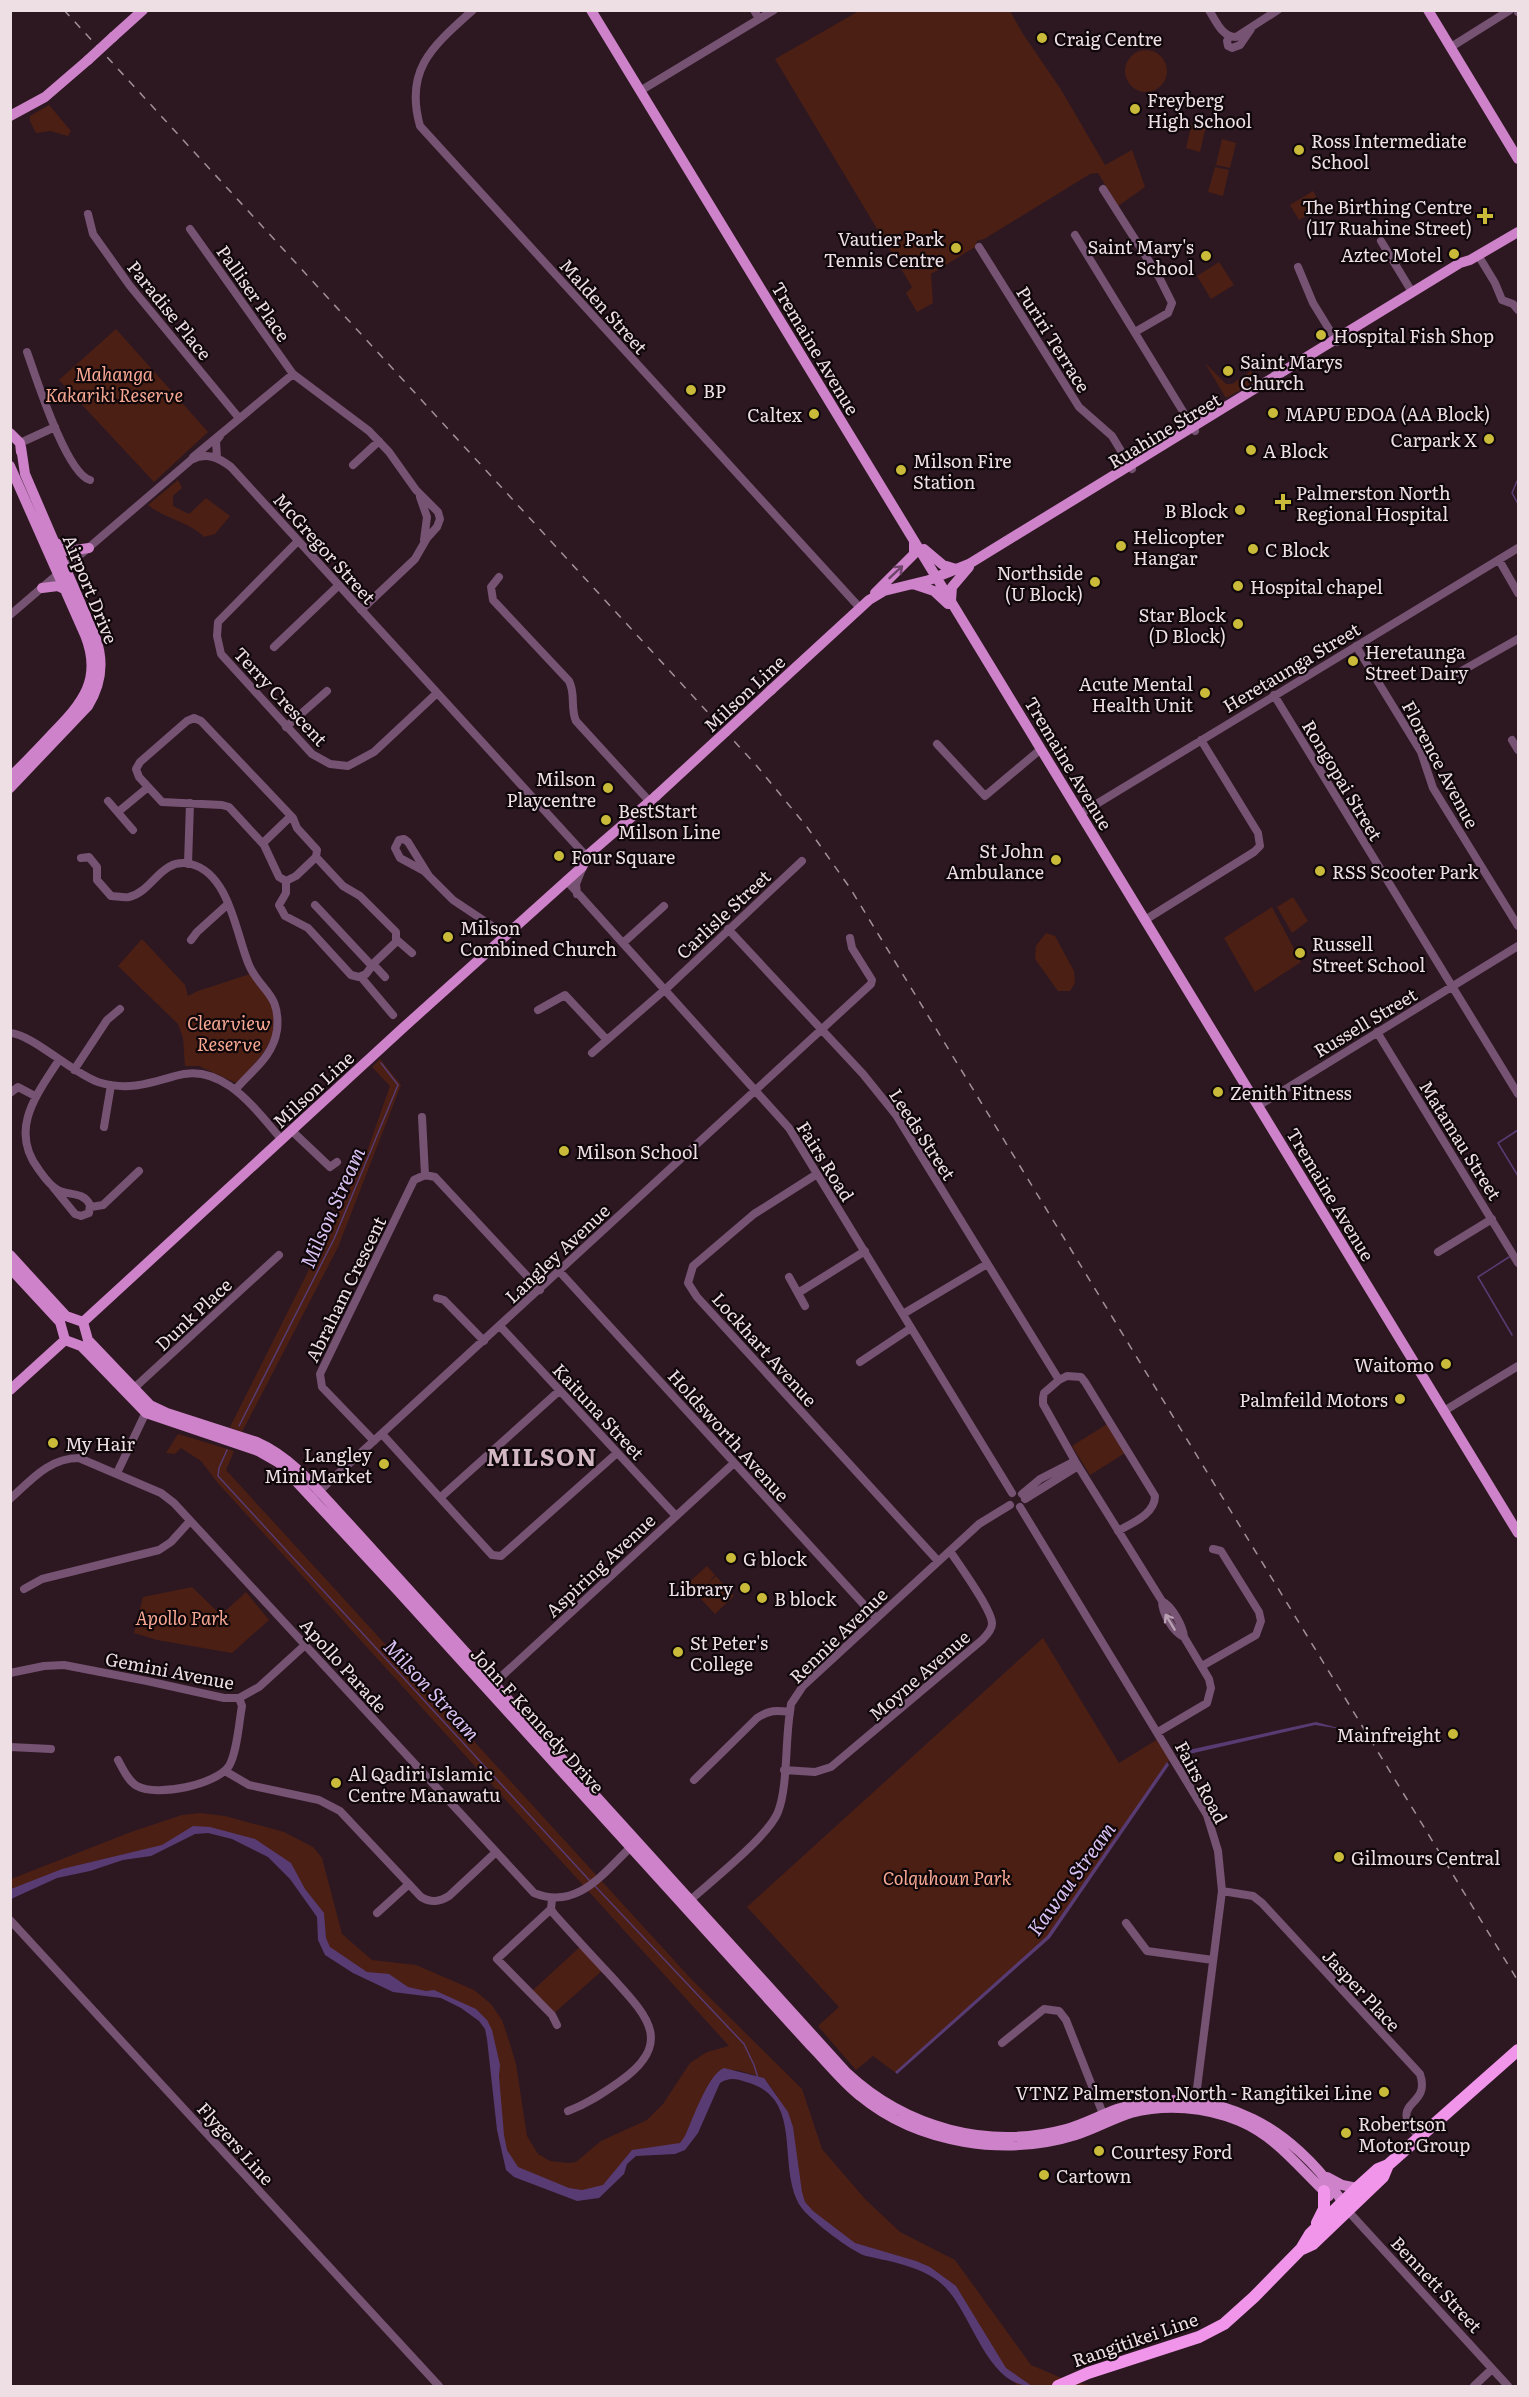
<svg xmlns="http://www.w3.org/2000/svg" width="1529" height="2397" font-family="Literata,serif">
  <rect width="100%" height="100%" fill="#2d1822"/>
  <path fill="#4b1f14" d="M859,11H1010L1023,34L1060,88L1105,165L1132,150L1145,187L1118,206L1098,173L1090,174L984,239L977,241L975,247L931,274L933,303L917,312L906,293L912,287L775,59Z
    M1125 71a21 21 0 1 1 42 0a21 21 0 1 1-42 0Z
    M49,105L71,131L68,136L50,131L36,133L30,121V116Z
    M1192,123L1206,126L1200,152L1186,148Z
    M1222,139L1236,143L1230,168L1216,165Z
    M1215,167L1229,170L1223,196L1208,192Z
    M1313,191L1322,206L1299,220L1290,205Z
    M1219,262L1234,285L1211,299L1197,276Z
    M116,329L208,432L154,482L59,380Z
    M1205,363L1226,384H1232L1251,371L1257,381L1226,398Z
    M178,480L182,488L173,496V506L189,514L206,498L230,516L215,534L204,537C190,522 165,519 148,505Z
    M1293,897L1308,921L1292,933L1277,907Z
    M1272,907L1301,962L1255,992L1224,938Z
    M1046,933L1055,936L1074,971L1075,983L1070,991H1058L1035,959L1036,946Z
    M142,939L185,985L188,996L198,991L250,974C255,982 262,989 267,997C289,1032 259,1060 236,1083L199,1066H185L183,1038L178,1024L118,966Z
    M380,1059L401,1085L338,1247L242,1432L230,1427L364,1160L390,1086L372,1067Z
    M1107,1424L1125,1453L1090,1475L1072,1446Z
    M178,1434L234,1451L226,1470L693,1981L802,2089L822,2149L865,2199L900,2232L955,2260L1031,2365L1069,2381L1095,2386H1018L1005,2373L956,2295L931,2271L850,2244L803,2204L796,2175L791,2123L775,2093L764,2078L737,2070L722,2072L685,2147L633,2152C625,2162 616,2177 606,2185C582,2202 534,2177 511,2167L502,2135L489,2027L476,2011L441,1996H427L366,1975L328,1950L322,1914L302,1891L290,1865L259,1844L205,1830L180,1838L146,1856L123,1858L89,1866L40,1883L11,1896V1879L131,1832L182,1815L200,1813L225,1816L284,1832L313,1847L322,1858L342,1934L372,1960L416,1965L474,1990L491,2004L502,2020L510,2044L516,2064L527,2136L538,2154L550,2161L568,2163L576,2162L601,2141L647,2120L663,2104L690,2063L707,2052L729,2046L217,1482L201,1461L181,1448L175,1454L166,1453Z
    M707,1566L715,1575L707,1584L716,1576L734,1596L715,1614L687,1584Z
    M192,1587L221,1615L246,1592L269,1620L232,1653L157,1640L134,1633L143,1597Z
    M1043,1638L1119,1763L1158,1739L1170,1759L1048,1937L896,2073L873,2056L856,2070L818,2026L839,2007L747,1907Z
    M582,1945L604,1969L552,2015L531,1992Z"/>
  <path fill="#583b72" d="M1316,1722L1342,1729L1315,1725L1185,1755L1184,1751Z
    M1167,1762L1169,1765L1050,1938L897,2074L895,2072L1047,1936Z
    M193,1826L210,1827L255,1839L291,1863L305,1889L324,1913L326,1938L330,1947L367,1972L389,1974L408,1987L426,1991L434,1990L476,2009L487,2020L492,2030L500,2065L499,2076L504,2135L507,2150L518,2167L569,2188L582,2190L603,2185L632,2150L680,2143L685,2136C693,2119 708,2074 724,2068L764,2078L788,2112L793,2127L802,2192L805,2202L813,2211L855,2243L916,2261L930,2267L956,2286L1006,2368L1032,2386C988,2387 972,2315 946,2288C926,2267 893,2262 866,2256C852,2252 810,2220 801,2207C775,2167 806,2098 746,2082C736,2079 730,2077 720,2083L698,2133L685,2150L675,2154L636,2156L627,2164L624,2174L599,2198L577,2201L514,2177L506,2170L497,2130L487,2039L485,2029L479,2021L461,2008L441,1998L393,1992L353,1973L325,1955L318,1940L317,1917L290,1879L268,1857L232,1839L208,1833L195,1834L151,1856L123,1860L90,1871L57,1878L11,1899V1889L62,1869L162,1845Z"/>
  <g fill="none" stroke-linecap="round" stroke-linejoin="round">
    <path stroke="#583b72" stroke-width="1.5" d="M1517,481L1512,493L1518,504
      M1518,1130L1498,1143L1518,1176
      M1509,1257L1478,1277L1512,1335
      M239,1426L334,1239L398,1085L381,1063
      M227,1450L219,1468L218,1476L590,1881
      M594,1885L744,2044L754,2065L758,2078"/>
    <path stroke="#765273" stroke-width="8" d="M473,10C433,46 404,69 420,126L860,608
      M754,10L759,19
      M1209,10C1216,21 1222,37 1236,37L1278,10
      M1518,10V12
      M1229,37L1227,41L1228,46L1232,48L1240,45L1251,29
      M1451,47L1510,10
      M640,91L774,10
      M1103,189L1159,277L1172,303L1168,313L1135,332
      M88,214L93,234L130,286L239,418
      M190,229L293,374L369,431L389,452L416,490L438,512L440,519L437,527L427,538L415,559L361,610
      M1075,235L1195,431
      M1381,241L1412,292
      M979,247L1079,407L1112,436L1132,469
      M1478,255L1495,283L1502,300L1513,304L1518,310
      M1298,267L1313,303L1337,342
      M27,352C36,377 66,473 90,480
      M20,443L55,427
      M193,457L293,374
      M217,458L216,441L220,436
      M353,465L379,441
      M420,497L427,517L424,540
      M298,541L218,622L217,636L221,654L312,754L330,764L348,766L374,752L437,693
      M1499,560L1518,593
      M499,577L491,587L493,600L569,681C576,694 570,708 576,721L650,802
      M10,615L191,460C206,452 218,457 231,467L587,857
      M1356,646L1421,752L1433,788L1518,926
      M274,647L339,585
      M1458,673L1518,639
      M1274,695L1518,1094
      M194,718L201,721L293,818L297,828L317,850L316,857L296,876L286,881L279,877L264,845L229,807L222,805L162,802L139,777L136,769L140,762L187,721Z
      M286,727L327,691
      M1512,740L1518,750
      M937,744L985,796L1041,749
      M108,801L133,830
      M118,812L147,788
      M1080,814L1518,548
      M263,843L291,816
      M81,858L89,857L97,867V880L111,896C116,896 123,898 129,897C154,891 160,857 191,864C230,874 236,935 249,965C260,991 281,993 277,1030C273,1057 252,1070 236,1089
      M188,864L190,803
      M429,876L408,842L404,839L399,840L395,848L400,858L424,871L453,900L495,928L503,937
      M566,880L789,1128L1012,1493
      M286,881V893L279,905L285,916L308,928L351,975L359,977L366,974L375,962L396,942V932L360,896L343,886L316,857
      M577,894L576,884L582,869
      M315,905L372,966
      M1145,920L1254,852L1260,846L1258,833L1201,740
      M728,929L863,1074L896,1115L1059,1380
      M191,940L197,932L228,904
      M397,940L412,953
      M623,943L664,906
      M373,964L385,977
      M361,977L393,1015
      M538,1010L565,995L607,1040
      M1377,1032L1518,1263
      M10,1033C32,1034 72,1073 98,1082C126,1091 148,1084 175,1076C222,1061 255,1109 282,1140
      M592,1053L668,987L802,861
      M74,1070L107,1020L120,1009
      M10,1093L18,1087L35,1096
      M1258,1106L1518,946
      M422,1117L425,1175
      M104,1127L111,1085
      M292,1131L330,1167L337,1162
      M817,1174L754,1214L693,1266L688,1283L697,1297L938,1561
      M53,1187L75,1214L81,1216L89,1213L90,1205C83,1191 69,1196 58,1190C50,1186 44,1177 39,1170C8,1130 37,1094 59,1060
      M91,1207L103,1205L139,1171
      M1438,1252L1492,1219
      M560,1272L876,1618
      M789,1277L805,1306
      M798,1293L865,1251
      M437,1298L444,1300L484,1341
      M903,1314L987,1264
      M500,1326L676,1516
      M860,1362L911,1328
      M132,1390L279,1255
      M1444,1411L1518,1366
      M382,1434L492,1555L501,1556L617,1453
      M374,1441L322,1387L320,1374L414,1180L425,1175L435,1177L540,1290
      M117,1473L147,1410
      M316,1494L871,984L872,980L852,948L850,938
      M1022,1494L1040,1479L1075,1461
      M441,1497L559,1391
      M10,1499C31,1480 49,1458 79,1458L161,1493L174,1503L534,1893C578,1911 604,1872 633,1845
      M1025,1499L1078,1466
      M1020,1507L1207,1815L1218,1851L1222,1891L1195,2104
      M1118,1531C1132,1523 1155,1514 1155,1496L1085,1382L1081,1377L1067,1376L1059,1380L1044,1393L1043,1398V1404L1075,1461L1078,1466L1162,1601C1172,1606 1183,1626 1184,1637C1173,1632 1162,1613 1162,1601
      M24,1589L42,1579L159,1550L171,1542L190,1521
      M1202,1666L1256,1635L1261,1621L1259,1612L1221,1551L1213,1549
      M10,1673L44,1666L64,1665L147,1681L224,1698H239L259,1687L305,1645
      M492,1685L734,1463
      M1158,1732L1207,1703L1211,1688L1209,1679L1184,1637
      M10,1747L51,1749
      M118,1760C123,1769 128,1781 137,1786C157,1797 216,1785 229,1766C237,1753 239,1722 242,1706L239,1698
      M784,1770L815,1772L831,1767L982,1640C986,1636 992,1630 992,1624C993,1611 959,1565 950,1551
      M225,1771L249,1785L319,1800L340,1811L421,1897C431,1903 439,1902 449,1896L495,1853
      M694,1780L757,1718C769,1710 776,1710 790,1712
      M1222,1891L1253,1896L1262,1903L1420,2074C1432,2109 1385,2099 1419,2137
      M552,1899L551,1909L554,1914C573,1935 591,1955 610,1975C645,2014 677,2042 619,2082C602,2094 587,2104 568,2111
      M687,1903C709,1883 768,1837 778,1812C788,1786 785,1742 790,1712L791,1704L803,1686L979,1524L1010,1505
      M551,1909L497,1959L552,2015L557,2025
      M377,1913L409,1884
      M10,1920L439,2386
      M1126,1923L1147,1951L1213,1960
      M1002,2043L1044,2009L1059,2011L1066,2020L1105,2119
      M1348,2211L1508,2386
      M1474,2386L1492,2369"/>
    <path stroke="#ce82c9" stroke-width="10" d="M591,10L1518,1533
      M1428,10L1518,159
      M113,37L143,10
      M10,116L45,97L88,60
      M10,433L20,443L21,452
      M10,466L85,635C103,680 82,703 53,733C39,748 25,763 10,777
      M56,543L68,551L89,548
      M924,549L943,565L956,569
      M913,584L934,591L948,604
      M42,588L58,586L64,589
      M875,593L914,554V542
      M951,601L952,587L969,567
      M771,690L869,600L884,591L929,580L969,564L1460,263L1470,260L1518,232
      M10,788L88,706C101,685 104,662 96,639L25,474L21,447
      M582,860L656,796
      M10,1255L66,1316L83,1322L88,1340L150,1405L167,1413L257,1442C296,1459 323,1497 352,1527L847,2073C906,2128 988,2150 1066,2129C1084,2124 1100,2115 1117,2109C1162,2094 1211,2098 1253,2119C1286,2135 1316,2164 1337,2194C1341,2199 1342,2204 1346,2209
      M10,1268L60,1322L65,1340L81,1346L87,1352L146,1413L258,1451L279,1463L399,1592L809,2044C826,2061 841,2081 860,2096C918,2144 1006,2157 1076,2135C1095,2129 1112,2119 1131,2113C1166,2104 1205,2107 1239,2121C1277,2137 1299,2168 1329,2196
      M83,1322L404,1027L582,867L587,857
      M10,1390L65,1340
      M1327,2177L1342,2185L1357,2188"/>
    <path stroke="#f195eb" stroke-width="12" d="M1317,2223L1324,2209V2191
      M1302,2249L1313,2244L1383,2177L1388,2165
      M1058,2386L1088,2373L1199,2337L1224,2324L1254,2297L1301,2249L1310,2234L1357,2188L1378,2169L1388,2165L1518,2050"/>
    <path stroke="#a19097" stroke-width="1.5" stroke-dasharray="8 8" stroke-linecap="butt" d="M64,10L756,765L807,827L850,888L1518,1981"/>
    <path stroke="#ce82c9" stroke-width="10" d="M88,60L113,37
      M656,796L771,690"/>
  </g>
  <defs><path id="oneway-shaft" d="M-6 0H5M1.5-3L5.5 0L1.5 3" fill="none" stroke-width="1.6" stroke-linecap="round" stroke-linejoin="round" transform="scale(1.5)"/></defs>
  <use stroke="#6e446a" href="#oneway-shaft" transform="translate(896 572) rotate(-43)"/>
  <use stroke="#b8a0b2" href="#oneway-shaft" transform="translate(1170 1622) rotate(-121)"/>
  <g fill="#caba3a" stroke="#0f070a" stroke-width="2">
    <circle cx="1042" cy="38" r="6"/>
    <circle cx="1135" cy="109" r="6"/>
    <circle cx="1299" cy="150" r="6"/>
    <path d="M1482 207h6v6h6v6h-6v6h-6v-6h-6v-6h6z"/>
    <circle cx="956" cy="248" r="6"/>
    <circle cx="1454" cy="254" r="6"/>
    <circle cx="1206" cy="256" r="6"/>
    <circle cx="1321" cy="335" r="6"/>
    <circle cx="1228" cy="371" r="6"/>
    <circle cx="691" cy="390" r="6"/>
    <circle cx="1273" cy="413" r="6"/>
    <circle cx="814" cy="414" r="6"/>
    <circle cx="1489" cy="439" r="6"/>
    <circle cx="1251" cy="450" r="6"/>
    <circle cx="901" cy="470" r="6"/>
    <path d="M1280 493h6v6h6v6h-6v6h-6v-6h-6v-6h6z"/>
    <circle cx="1240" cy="510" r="6"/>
    <circle cx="1121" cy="546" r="6"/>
    <circle cx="1253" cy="549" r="6"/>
    <circle cx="1095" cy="582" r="6"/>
    <circle cx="1238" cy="586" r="6"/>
    <circle cx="1238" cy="624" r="6"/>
    <circle cx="1353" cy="661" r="6"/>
    <circle cx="1205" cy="693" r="6"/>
    <circle cx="608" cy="788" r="6"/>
    <circle cx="606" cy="820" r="6"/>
    <circle cx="559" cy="856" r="6"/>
    <circle cx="1056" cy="860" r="6"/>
    <circle cx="1320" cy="871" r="6"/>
    <circle cx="448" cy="937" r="6"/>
    <circle cx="1300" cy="953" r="6"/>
    <circle cx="1218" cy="1092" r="6"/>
    <circle cx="564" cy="1151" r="6"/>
    <circle cx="1446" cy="1364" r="6"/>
    <circle cx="1400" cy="1399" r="6"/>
    <circle cx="53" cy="1443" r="6"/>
    <circle cx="384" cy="1464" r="6"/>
    <circle cx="731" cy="1558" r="6"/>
    <circle cx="745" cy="1588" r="6"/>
    <circle cx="762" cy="1598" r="6"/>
    <circle cx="678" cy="1652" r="6"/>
    <circle cx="1453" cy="1734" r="6"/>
    <circle cx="336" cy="1783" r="6"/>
    <circle cx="1339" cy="1857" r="6"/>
    <circle cx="1384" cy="2092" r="6"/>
    <circle cx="1346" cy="2133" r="6"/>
    <circle cx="1099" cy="2151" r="6"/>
    <circle cx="1044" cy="2175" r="6"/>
  </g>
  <g text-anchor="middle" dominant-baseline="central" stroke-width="4.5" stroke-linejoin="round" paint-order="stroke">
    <g font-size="18" fill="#eedfe5" stroke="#0f070a" text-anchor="start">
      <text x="1054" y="38">Craig Centre</text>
      <text x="1147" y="99">Freyberg<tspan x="1147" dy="21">High School</tspan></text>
      <text x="1311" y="140">Ross Intermediate<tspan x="1311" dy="21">School</tspan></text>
      <text x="1472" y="206" text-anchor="end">The Birthing Centre<tspan x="1472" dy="21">(117 Ruahine Street)</tspan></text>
      <text x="944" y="238" text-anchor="end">Vautier Park<tspan x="944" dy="21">Tennis Centre</tspan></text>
      <text x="1194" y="246" text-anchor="end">Saint Mary's<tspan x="1194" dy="21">School</tspan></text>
      <text x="1442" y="254" text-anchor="end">Aztec Motel</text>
      <text x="1333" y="335">Hospital Fish Shop</text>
      <text x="1240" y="361">Saint Marys<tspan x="1240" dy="21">Church</tspan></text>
      <text x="703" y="390">BP</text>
      <text x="1285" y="413">MAPU EDOA (AA Block)</text>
      <text x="802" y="414" text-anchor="end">Caltex</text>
      <text x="1477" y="439" text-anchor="end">Carpark X</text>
      <text x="1263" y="450">A Block</text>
      <text x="913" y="460">Milson Fire<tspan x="913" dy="21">Station</tspan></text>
      <text x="1296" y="492">Palmerston North<tspan x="1296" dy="21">Regional Hospital</tspan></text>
      <text x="1228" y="510" text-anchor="end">B Block</text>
      <text x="1133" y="536">Helicopter<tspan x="1133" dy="21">Hangar</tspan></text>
      <text x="1265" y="549">C Block</text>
      <text x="1083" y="572" text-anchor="end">Northside<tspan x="1083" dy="21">(U Block)</tspan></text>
      <text x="1250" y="586">Hospital chapel</text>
      <text x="1226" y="614" text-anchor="end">Star Block<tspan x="1226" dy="21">(D Block)</tspan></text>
      <text x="1365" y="651">Heretaunga<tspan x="1365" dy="21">Street Dairy</tspan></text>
      <text x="1193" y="683" text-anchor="end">Acute Mental<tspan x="1193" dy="21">Health Unit</tspan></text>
      <text x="596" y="778" text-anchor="end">Milson<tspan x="596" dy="21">Playcentre</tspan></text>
      <text x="618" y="810">BestStart<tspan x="618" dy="21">Milson Line</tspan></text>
      <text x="1044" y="850" text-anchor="end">St John<tspan x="1044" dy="21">Ambulance</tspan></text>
      <text x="571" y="856">Four Square</text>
      <text x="1332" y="871">RSS Scooter Park</text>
      <text x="460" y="927">Milson<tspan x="460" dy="21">Combined Church</tspan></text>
      <text x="1312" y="943">Russell<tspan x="1312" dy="21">Street School</tspan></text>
      <text x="1230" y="1092">Zenith Fitness</text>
      <text x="576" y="1151">Milson School</text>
      <text x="1434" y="1364" text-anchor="end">Waitomo</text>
      <text x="1388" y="1399" text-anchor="end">Palmfeild Motors</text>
      <text x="65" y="1443">My Hair</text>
      <text x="372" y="1454" text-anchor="end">Langley<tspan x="372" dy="21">Mini Market</tspan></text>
      <text x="743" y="1558">G block</text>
      <text x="733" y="1588" text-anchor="end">Library</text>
      <text x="774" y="1598">B block</text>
      <text x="690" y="1642">St Peter's<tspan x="690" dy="21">College</tspan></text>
      <text x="1441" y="1734" text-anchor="end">Mainfreight</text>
      <text x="348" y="1773">Al Qadiri Islamic<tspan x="348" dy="21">Centre Manawatu</tspan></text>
      <text x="1351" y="1857">Gilmours Central</text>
      <text x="1372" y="2092" text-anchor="end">VTNZ Palmerston North - Rangitikei Line</text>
      <text x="1358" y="2123">Robertson<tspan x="1358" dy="21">Motor Group</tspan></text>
      <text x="1111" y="2151">Courtesy Ford</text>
      <text x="1056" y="2175">Cartown</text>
    </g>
    <g font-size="18" fill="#eedfe5" stroke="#0f070a">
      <text transform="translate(254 293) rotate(55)">Palliser Place</text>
      <text transform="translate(604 306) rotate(48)">Malden Street</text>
      <text transform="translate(170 310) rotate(51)">Paradise Place</text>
      <text transform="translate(1054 339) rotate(58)">Puriri Terrace</text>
      <text transform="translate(816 348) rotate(59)">Tremaine Avenue</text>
      <text transform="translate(1164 430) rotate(-31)">Ruahine Street</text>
      <text transform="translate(325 548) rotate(48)">McGregor Street</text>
      <text transform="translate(91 589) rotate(68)">Airport Drive</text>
      <text transform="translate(1291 667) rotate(-31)">Heretaunga Street</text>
      <text transform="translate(744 693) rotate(-43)">Milson Line</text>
      <text transform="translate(281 696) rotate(47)">Terry Crescent</text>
      <text transform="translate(1069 763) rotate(59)">Tremaine Avenue</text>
      <text transform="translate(1441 764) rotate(62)">Florence Avenue</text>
      <text transform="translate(1343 780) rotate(59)">Rongopai Street</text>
      <text transform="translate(723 914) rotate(-43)">Carlisle Street</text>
      <text transform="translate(1365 1022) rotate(-31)">Russell Street</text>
      <text transform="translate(313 1089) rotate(-43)">Milson Line</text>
      <text transform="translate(923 1134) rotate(57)">Leeds Street</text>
      <text transform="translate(1461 1140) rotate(58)">Matamau Street</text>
      <text transform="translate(826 1161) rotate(58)">Fairs Road</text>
      <text transform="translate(1331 1194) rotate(59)">Tremaine Avenue</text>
      <text transform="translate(557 1253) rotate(-43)">Langley Avenue</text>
      <text transform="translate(345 1289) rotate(-64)">Abraham Crescent</text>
      <text transform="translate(193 1314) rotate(-43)">Dunk Place</text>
      <text transform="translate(765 1349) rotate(48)">Lockhart Avenue</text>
      <text transform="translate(599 1411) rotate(47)">Kaituna Street</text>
      <text transform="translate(729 1435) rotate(48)">Holdsworth Avenue</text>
      <text transform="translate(600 1565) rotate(-43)">Aspiring Avenue</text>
      <text transform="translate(838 1635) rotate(-44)">Rennie Avenue</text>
      <text transform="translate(344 1665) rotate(48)">Apollo Parade</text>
      <text transform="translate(170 1670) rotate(11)">Gemini Avenue</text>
      <text transform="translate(919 1675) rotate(-41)">Moyne Avenue</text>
      <text transform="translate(538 1720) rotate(48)">John F Kennedy Drive</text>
      <text transform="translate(1202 1782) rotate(62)">Fairs Road</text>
      <text transform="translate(1362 1990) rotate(47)">Jasper Place</text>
      <text transform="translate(236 2143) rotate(48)">Flygers Line</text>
      <text transform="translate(1437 2284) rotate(47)">Bennett Street</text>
      <text transform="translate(1135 2339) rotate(-19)">Rangitikei Line</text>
    </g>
    <g font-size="18" font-style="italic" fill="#f8a893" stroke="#0f070a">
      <text x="114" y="373">Mahanga<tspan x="114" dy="21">Kakariki Reserve</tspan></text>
      <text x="229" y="1022">Clearview<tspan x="229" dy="21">Reserve</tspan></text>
      <text x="182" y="1617">Apollo Park</text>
      <text x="947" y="1877">Colquhoun Park</text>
    </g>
    <g font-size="20" font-style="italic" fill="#dac1f4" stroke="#0f070a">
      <text transform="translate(331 1207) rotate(-66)">Milson Stream</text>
      <text transform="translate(433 1689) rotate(47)">Milson Stream</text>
      <text transform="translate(1070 1878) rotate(-54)">Kawau Stream</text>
    </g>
    <g font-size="24" font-weight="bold" letter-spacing="1.5" fill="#d3b7c2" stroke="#0f070a">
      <text x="542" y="1455">MILSON</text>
    </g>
  </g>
  <rect width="1529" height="2397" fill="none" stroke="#eedfe5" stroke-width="24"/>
</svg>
